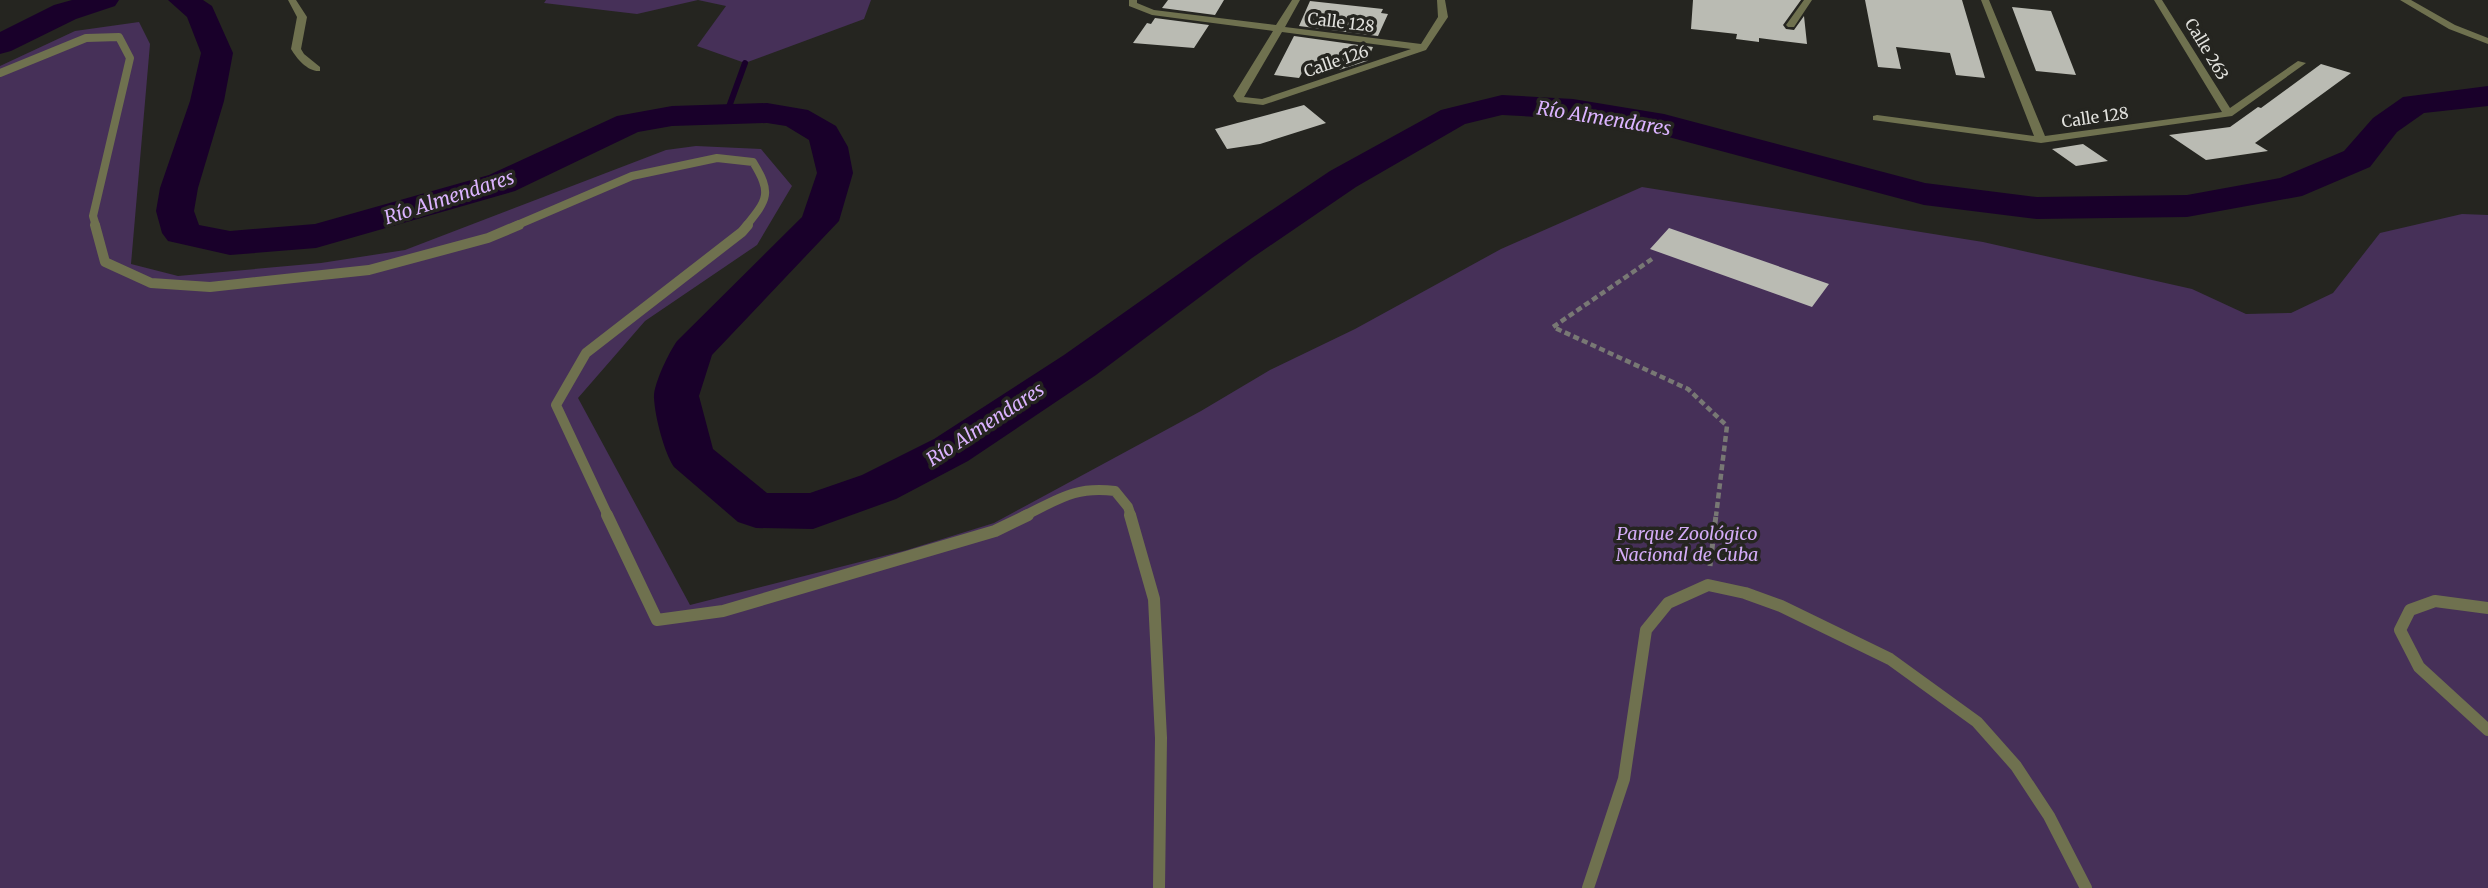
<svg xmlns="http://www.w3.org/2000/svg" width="2488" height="888" font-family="Merriweather,serif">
  <rect width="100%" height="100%" fill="#252520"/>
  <path fill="#463058" d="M546,0H871L864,19L745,63L697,46L726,6L698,0L637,14L544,3Z
    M139,22L150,44L131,264L178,276L321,263L405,250L666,150L696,146L761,149L792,186L757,245L645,321L578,398L690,605L907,550L994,523L1201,411L1270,370L1355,329L1501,249L1642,187L1983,242L2192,289L2246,314L2291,313L2333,293L2380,233L2462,214L2488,215V888H0V66L75,31Z"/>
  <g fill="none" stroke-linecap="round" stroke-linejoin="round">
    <path stroke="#19002a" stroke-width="6" d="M726,115L745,63"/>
    <path fill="#19002a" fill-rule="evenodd" d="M72,0H119L115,6L76,19L11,51L0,54V32L54,5Z
      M168,0H203L212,6L233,53L224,101L198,188L194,211L199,225L230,231L315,224L489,175L617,116L672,106L767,103L808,110L836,126L848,147L853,173L839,221L712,355L699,396L713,449L767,493H810L862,475L934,439L1064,355L1224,242L1330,171L1441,110L1453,107L1502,95L1573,99L1664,114L1925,183L2037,197L2187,195L2280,178L2344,151L2373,118L2403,97L2488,86V106L2424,113L2397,132L2370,167L2302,196L2187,217L2037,219L1924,205L1661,135L1573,119L1502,115L1465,124L1356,187L1252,258L1096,375L968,461L896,499L813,529L756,528L738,522L674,467C664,452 655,417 654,398C653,385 669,352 677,341L802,217L817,173L809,140L786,126L767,123L672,126L638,132L515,191L316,248L230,255L168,241L162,233L156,211L160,188L190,101L201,53L187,17Z"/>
  </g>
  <path fill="#babbb3" d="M1168,0H1224L1215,15L1162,8Z
    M1693,0H1801L1783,25L1786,29L1794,30L1804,16L1807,44L1759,38V42L1736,39L1737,34L1691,29Z
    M1865,0H1962L1985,78L1956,75L1950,53L1896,47L1901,69L1878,67Z
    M1310,1L1383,9L1381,13L1388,14L1378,36L1299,26Z
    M2012,7L2051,11L2076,75L2036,71Z
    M1155,18L1209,25L1194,48L1133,43L1147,23L1151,24Z
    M1294,36L1373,47L1367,61L1339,70L1322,57L1316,69L1305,68L1299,78L1274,75Z
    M2321,64L2351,73L2255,143L2268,151L2206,160L2169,135L2230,127L2258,107L2261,108Z
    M1304,105L1326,123L1260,144L1227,149L1215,129Z
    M2083,144L2108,161L2076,166L2052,149Z
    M1669,228L1829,284L1812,307L1650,249Z"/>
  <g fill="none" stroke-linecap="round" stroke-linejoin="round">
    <path stroke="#787874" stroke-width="4.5" stroke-dasharray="6 3.5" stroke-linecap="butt" d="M1652,259L1553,327L1688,389L1727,426L1716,516"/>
    <path stroke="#787874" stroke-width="5" stroke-dasharray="9 4.5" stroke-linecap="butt" d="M1710,566L1716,515"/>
    <path stroke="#6f714f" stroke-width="8" d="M0,73L86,38L119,37L130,58L93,216L96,226
      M515,226L632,176L717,158L753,162C772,193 768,199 746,226"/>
    <path stroke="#6f714f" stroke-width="10" d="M95,225L105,262L151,283L210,287L369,270L488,238L519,225
      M608,516L556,405L586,353L742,232L748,225
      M1024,516C1059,499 1075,486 1115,491L1128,507L1131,516"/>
    <path stroke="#6f714f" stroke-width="12" d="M607,515L657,620L723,611L995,531L1028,515
      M1130,515L1154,599L1161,738L1159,888
      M2488,608L2435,601L2410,610L2400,630L2419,667L2488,730
      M1588,888L1624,779L1646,630L1668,603L1708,585L1745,593L1781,606L1890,659L1977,722L2016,766L2049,816L2086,888"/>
    <path fill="#6f714f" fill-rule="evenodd" d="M288,0H296L307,17L301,49L304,54L320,67V71C308,72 297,59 291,49L297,17Z
      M1129,0H1137V3L1154,10L1276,25L1292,0H1300L1285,27L1421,44L1438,17L1437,0H1445L1448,17L1426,50L1263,105L1237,102L1233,96L1273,31L1152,15L1129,6ZM1282,32L1411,49L1262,99L1244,97Z
      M1804,0H1812L1794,27H1788L1786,25Z
      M1981,0H1989L2045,136L2222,112L2154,0H2162L2230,108L2298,61L2306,63L2232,116L2041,143L1873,120V116L1877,115L2034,136Z
      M2400,0H2411L2455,25L2488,38V44L2449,29Z"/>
  </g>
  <g text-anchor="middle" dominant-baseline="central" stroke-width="7" stroke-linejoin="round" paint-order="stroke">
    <g font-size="16" fill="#e2e2de" stroke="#252520">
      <text transform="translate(1341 22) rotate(7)">Calle 128</text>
      <text transform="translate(2207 49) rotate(59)">Calle 263</text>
      <text transform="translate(1336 61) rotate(-19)">Calle 126</text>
      <text transform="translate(2095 117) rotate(-8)">Calle 128</text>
    </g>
    <g font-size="18" font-style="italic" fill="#d3abf6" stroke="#252520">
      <text x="1687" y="533">Parque Zoológico<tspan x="1687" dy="21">Nacional de Cuba</tspan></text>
    </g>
    <g font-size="19" font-style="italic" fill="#dbb3ff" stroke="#252520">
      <text transform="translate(1604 118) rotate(9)">Río Almendares</text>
      <text transform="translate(449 197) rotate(-18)">Río Almendares</text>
      <text transform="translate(985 424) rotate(-33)">Río Almendares</text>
    </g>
  </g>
</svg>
